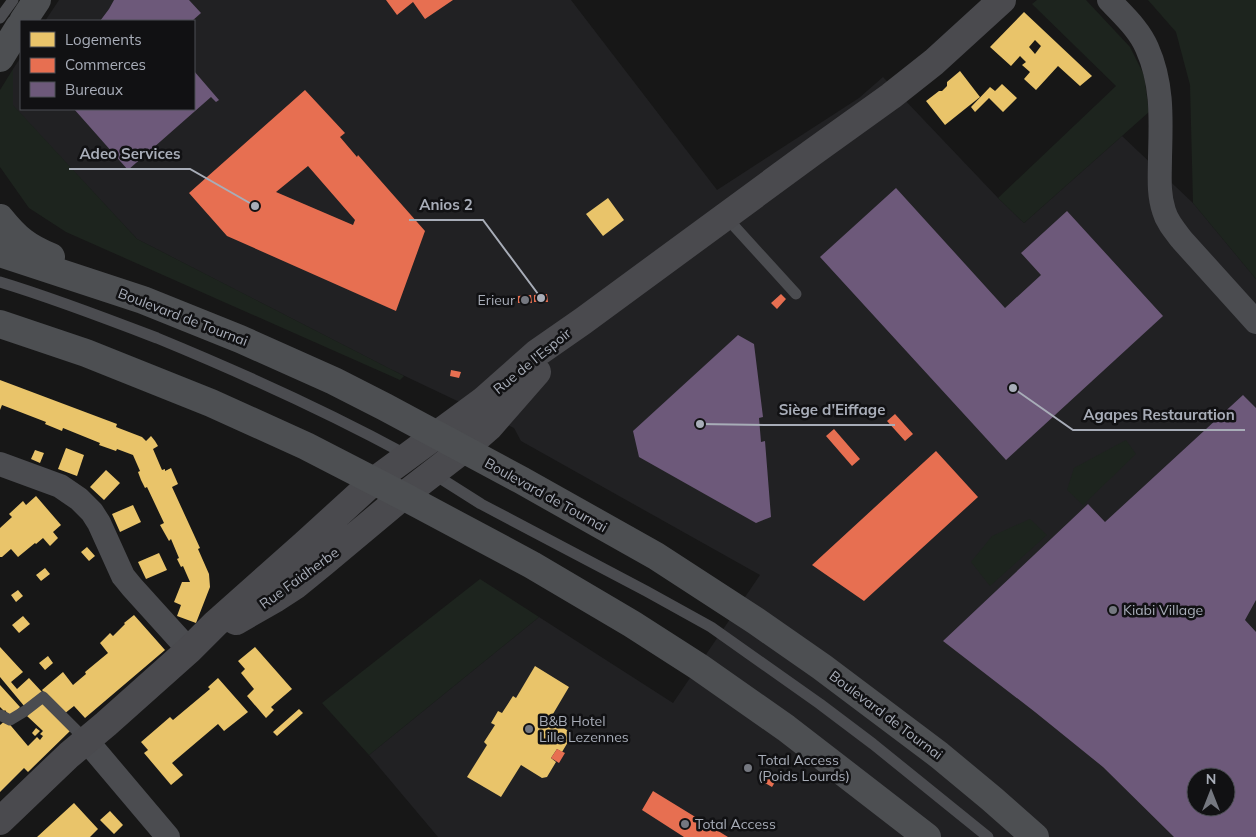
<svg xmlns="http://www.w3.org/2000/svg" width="1256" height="837" font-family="Mulish,sans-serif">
  <rect width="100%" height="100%" fill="#171717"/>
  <path fill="#212123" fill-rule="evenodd" d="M59,0H571L717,190L859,98L883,77L998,198L1024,223L1122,136L1193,203L1256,279V837H438L369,755L539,617L673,703L760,575L521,441L514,428L390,369L137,239L12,105L13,69L21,57V109H194V21H45ZM1196,777H1226V807H1196Z"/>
  <path fill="#1d241e" d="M1037,0H1086L1130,47L1144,75L1149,112L1024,223L998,198L1116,86L1032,4Z
    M1148,0H1256V279L1193,203L1190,85L1176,32Z
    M13,69V105L137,239L404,376L400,380L66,232L29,208L0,167V90Z
    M1126,440L1136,454L1083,505L1067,490L1074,468Z
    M1030,519L1047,535L990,586L971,562L992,536Z
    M480,579L539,617L369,755L322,703Z"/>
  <path fill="#e9c46a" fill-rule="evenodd" d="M1024,12L1092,76L1080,86L1058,66L1036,90L1024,79L1030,72L1022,65L1026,62L1020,56L1011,66L990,47ZM1035,40L1041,46L1035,54L1029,47Z
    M960,71L980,97L945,125L926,101L939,91H942L947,86V82Z
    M1002,84L1017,98L1003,112L989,98L975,112L971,107L990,87L995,91Z
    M608,198L624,220L603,236L586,214Z
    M0,380L117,424L116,427L142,437L146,441L151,436L155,441L158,446L153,449L162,470L165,469V471L171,468L178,484L172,487L200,548L198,549L209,574L210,587L196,623L177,616L181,605L174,602L182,582H190L183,566L181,567L177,559L179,558L171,539L169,541L160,525L164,523L147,487L145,488L141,480L138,472L140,471L133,455L117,449L116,451L99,445L100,443L63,428L62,431L45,424L46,422L2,405L0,410Z
    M66,448L84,455L77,476L58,469Z
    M35,450L44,453L40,463L31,459Z
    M106,470L120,483L104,500L90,487Z
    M36,496L61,525L53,532L58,538L50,546L43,538L36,544L35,543L18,557L11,549L2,557H0V528L12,517L9,514L23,501L26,505Z
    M133,505L141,522L120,532L112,514Z
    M87,547L95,556L89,561L81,552Z
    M159,553L167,570L146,579L138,562Z
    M45,568L50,574L41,581L36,575Z
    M18,590L23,596L16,602L11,595Z
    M134,615L165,650L85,718L74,706L64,714L42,690L63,672L73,685L86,674L85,672L108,653L100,643L110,633L113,636L125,624L124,623Z
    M23,616L30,624L19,633L12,625Z
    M0,647L23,672L11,682L17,689L29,678L42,692L25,707L0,677Z
    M255,647L292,689L271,707L274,710L266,718L247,696L254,689L241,673L245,669L238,661Z
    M48,656L53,663L45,670L39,663Z
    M535,666L569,687L550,719L570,732L571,737L562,752L557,749L551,758L556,762L547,777L542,778L521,765L501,797L467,777L487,745L484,742L495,725L491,723L498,711L502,713L513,696L516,698Z
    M218,678L248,712L224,731L218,724L172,763L183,775L171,785L144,753L148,750L141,742L170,717L173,720L210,689L208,687Z
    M0,685L20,707L10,717L5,710L4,711L0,707Z
    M41,702L70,731L28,772L24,768L0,792V725L6,720L28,746L37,737L40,740L43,736L40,734L43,731L27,716Z
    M299,709L303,713L277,736L273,732Z
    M36,728L40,731L35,736L32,733Z
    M74,803L98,829L90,837H37Z
    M110,811L123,825L114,834L100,820Z"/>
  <path fill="#e76f51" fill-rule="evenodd" d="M386,0H453L425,19L413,2L397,15Z
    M305,90L345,133L340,137L357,157L358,155L425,231L396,311L227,236L189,193ZM308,166L355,220L353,225L276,192Z
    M547,294L548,302H534V295Z
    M781,294L786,299L777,309L771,303Z
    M531,295L532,303H518V296Z
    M451,370L461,372L459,378L450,376Z
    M895,414L913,434L905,441L887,421Z
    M834,429L860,459L852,466L826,436Z
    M936,451L978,497L864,601L812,565Z
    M557,749L565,753L559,763L551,758Z
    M768,777L775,782L772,787L765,783Z
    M653,791L728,837H684L642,810Z"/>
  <path fill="#6d597a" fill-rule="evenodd" d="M114,0H189L201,13L192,21H100L109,9Z
    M194,71L219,100L216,102L211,97L128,170L74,109H194Z
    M896,188L1005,308L1041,275L1021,253L1067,211L1163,316L1006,460L820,257Z
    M738,335L754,344L763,417L759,418L761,442L765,441L771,517L756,523L639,457L633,431Z
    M1243,395L1256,408V600L1245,620L1256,632V837H1174L1103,767L1035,712L943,641L1088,504L1105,522ZM1196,777H1226V807H1196Z"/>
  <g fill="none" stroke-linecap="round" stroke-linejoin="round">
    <path stroke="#4b4c50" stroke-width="11" d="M0,18L13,0
      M725,216L796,294
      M0,282C53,298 105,318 157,338C242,373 326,411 407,455
      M432,473L481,504L646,591L711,627L820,704L873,744L988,837
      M0,715L10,720L25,711L43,697L86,740"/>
    <path stroke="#4b4c50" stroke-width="24" d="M1109,0C1123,15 1139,29 1147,48C1163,84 1161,119 1160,157C1160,175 1158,193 1164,211C1167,222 1175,231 1182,240L1256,322
      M0,464L60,486L79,499L92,512L99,523L123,576L132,587L189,650
      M86,740L168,837"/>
    <path stroke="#4a4a4e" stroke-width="28" d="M236,621L276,598L296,585L323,563L403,496L464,449L489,427L537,372
      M0,821L69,755L106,724L189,650L215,624L305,544L374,481L484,400L537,353L583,321L813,152L891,96L934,62L1002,0"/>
    <path stroke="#4d4f52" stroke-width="28" d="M23,21L37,0
      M0,58L19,27
      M0,218C17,239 27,247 51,257
      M0,253L143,300L240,339L334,381L385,407L521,480L656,556L756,621L822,667L939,755L992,799L1035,837
      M0,324L86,353L211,403L306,446L403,496L532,565L632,624L699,667L786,728L927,837"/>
  </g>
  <g fill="#757880" stroke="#111113" stroke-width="2">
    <circle cx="525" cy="300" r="5"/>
    <circle cx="1113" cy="610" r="5"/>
    <circle cx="529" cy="729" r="5"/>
    <circle cx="748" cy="768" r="5"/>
    <circle cx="685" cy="824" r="5"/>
  </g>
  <g text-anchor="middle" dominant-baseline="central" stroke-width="5" stroke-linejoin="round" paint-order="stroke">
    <g font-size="14" fill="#a8adb8" stroke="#111113" text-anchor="start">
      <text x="515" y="300" text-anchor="end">Erieur</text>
      <text x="1123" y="610">Kiabi Village</text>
      <text x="539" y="721">B&amp;B Hotel<tspan x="539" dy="16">Lille Lezennes</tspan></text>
      <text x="758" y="760">Total Access<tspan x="758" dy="16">(Poids Lourds)</tspan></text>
      <text x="695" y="824">Total Access</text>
    </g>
    <g font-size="14" fill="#a8adb8" stroke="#111113">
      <text transform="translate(183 317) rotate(21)">Boulevard de Tournai</text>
      <text transform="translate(532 361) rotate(-39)">Rue de l'Espoir</text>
      <text transform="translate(546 495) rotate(29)">Boulevard de Tournai</text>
      <text transform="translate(299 578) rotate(-36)">Rue Faidherbe</text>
      <text transform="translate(886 715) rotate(37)">Boulevard de Tournai</text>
    </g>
  </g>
  <path fill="none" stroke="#a8adb8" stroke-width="2" d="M255 206L190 169H69M541 298L483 220H409M700 424L769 425H895M1013 388L1073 430H1245"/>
  <g fill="#a8adb8" stroke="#111113" stroke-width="2">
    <circle cx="255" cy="206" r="5"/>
    <circle cx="541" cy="298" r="5"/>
    <circle cx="700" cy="424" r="5"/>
    <circle cx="1013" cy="388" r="5"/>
  </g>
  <g font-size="15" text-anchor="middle" font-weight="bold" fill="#a8adb8" stroke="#111113" stroke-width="5" stroke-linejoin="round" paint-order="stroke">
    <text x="130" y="159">Adeo Services</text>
    <text x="446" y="210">Anios 2</text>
    <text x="832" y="415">Siège d'Eiffage</text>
    <text x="1159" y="420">Agapes Restauration</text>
  </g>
  <rect x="20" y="20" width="175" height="90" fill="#111113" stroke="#4d4f55"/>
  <rect x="30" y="32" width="25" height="15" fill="#e9c46a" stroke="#4d4f55"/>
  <text x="65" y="45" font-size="15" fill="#a8adb8">Logements</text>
  <rect x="30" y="58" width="25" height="15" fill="#e76f51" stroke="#4d4f55"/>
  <text x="65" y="70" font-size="15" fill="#a8adb8">Commerces</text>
  <rect x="30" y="82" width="25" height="15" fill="#6d597a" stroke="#4d4f55"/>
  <text x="65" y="95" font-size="15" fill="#a8adb8">Bureaux</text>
  <g transform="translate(1211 792)"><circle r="24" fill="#111113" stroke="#4d4f55"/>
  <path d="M0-4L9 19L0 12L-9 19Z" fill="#757880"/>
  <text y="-8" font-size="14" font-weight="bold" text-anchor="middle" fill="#a8adb8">N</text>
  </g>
</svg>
